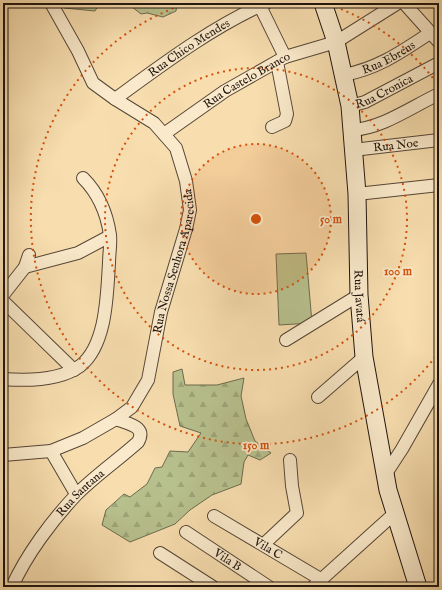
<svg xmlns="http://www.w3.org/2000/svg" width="442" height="590" font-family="'IM FELL English',serif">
  <defs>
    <pattern id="forest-firs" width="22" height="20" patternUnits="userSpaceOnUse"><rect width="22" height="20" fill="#b8c28f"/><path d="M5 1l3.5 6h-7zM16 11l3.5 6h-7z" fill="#9ea67a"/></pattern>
  </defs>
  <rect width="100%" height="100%" fill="#f8deaf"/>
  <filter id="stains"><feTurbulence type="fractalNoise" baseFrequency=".005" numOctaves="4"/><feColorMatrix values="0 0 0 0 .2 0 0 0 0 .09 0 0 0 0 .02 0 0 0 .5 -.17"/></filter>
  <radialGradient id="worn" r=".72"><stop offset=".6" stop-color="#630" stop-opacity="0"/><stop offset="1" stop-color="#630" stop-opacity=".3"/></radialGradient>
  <path fill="#b8c28f" stroke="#6c6b4f" d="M306,253L312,323L279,325L276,254Z"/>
  <path fill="url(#forest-firs)" stroke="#6c6b4f" d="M59,3H100L95,11L64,8Z
    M127,3H177L176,11L163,17L147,13L141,14Z
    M182,369L185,385H217L244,378L241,396L246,419L255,441L271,453L260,460L248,455L244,462L241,484L212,495L190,510L175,524L130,542L102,525L106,510L124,494L130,497L147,484L155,468L162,467L170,451L188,452L201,433L180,426L173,394V372Z"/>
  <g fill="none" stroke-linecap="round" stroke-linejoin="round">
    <defs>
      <g id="street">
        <path d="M404,3L439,42"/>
        <path d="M260,6L285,57"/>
        <path id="s1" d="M344,75C379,68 401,52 430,33"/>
        <path id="s2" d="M115,99C163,64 212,27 266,3"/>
        <path id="s3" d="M350,106L365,102L439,63"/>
        <path d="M272,127L285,121L287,114L277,62"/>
        <path d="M352,130C383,128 411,107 439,94"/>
        <path id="s4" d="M164,134L225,91L285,57L336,42L398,3"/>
        <path id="s5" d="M353,150L439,140"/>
        <path d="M357,194L439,185"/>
        <path d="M25,267L78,253L110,236"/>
        <path d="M3,295L25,267L29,255"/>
        <path d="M3,301L74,370"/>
        <path d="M286,340L359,295"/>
        <path d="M3,379C28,381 59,381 80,366C107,345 107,293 109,263C109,254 111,244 110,235C107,214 98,193 83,178"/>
        <path d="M318,397L364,357"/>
        <path d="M51,451L76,494"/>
        <path id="s6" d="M3,455L51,451L83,438L116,419L132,407L148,380L161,312L186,229L190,210L186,181L176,148L154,123L115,99L93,83L78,51L51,3"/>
        <path d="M385,475L402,449L439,384"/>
        <path id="s7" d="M214,516L322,580"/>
        <path id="s8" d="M186,532L269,587"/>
        <path d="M264,544L297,513L292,486L290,460"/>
        <path d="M160,553L213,587"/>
        <path id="s9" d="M12,587C26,555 53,519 77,494C96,475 118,460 138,442C147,426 128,424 116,419"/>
        <path d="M313,587L395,513"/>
      </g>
      <g id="secondary">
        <path id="s10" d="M323,3L336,42L350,106L357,194L359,295L364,357L388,490L418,587"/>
      </g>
    </defs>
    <use href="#street" stroke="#554637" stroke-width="14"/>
    <use href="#secondary" stroke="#1f140f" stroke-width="19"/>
    <use href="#street" stroke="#faeacb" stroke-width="12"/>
    <use href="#secondary" stroke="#faeacb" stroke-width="17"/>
  </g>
  <circle cx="256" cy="219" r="75" fill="#d4520c" fill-opacity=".12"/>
  <g fill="none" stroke="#d4520c" stroke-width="2" stroke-dasharray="2 4">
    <circle cx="256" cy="219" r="75"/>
    <circle cx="256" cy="219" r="151"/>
    <path d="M439 352A226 226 0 1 1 188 3M324 3A226 226 0 0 1 439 86"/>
  </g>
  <g text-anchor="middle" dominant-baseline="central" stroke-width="3.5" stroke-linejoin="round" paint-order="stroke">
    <g font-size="12" fill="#1f140f" stroke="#faeacb">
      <text stroke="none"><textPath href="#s2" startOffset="90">Rua Chico Mendes</textPath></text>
      <text stroke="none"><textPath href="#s1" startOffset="48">Rua Ebreus</textPath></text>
      <text stroke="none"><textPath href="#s4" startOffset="99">Rua Castelo Branco</textPath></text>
      <text stroke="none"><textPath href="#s3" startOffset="37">Rua Cronica</textPath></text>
      <text stroke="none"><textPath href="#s5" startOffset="43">Rua Noe</textPath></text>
      <text stroke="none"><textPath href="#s6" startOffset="294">Rua Nossa Senhora Aparecida</textPath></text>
      <text stroke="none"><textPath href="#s10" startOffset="297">Rua Javatá</textPath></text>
      <text stroke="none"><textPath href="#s9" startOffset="117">Rua Santana</textPath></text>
      <text stroke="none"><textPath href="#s7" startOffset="63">Vila C</textPath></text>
      <text stroke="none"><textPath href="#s8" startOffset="50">Vila B</textPath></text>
    </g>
  </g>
  <circle cx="256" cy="219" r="6" fill="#d4520c" stroke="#faeacb" stroke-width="2"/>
  <g font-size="12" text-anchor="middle" font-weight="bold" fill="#d4520c" stroke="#faeacb" stroke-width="3.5" stroke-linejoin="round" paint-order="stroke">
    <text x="331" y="223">50 m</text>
    <text x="398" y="275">100 m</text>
    <text x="256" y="449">150 m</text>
  </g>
  <rect width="442" height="590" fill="none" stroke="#f8deaf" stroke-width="16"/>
  <rect x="4" y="4" width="434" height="582" fill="none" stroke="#1f140f" stroke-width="2"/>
  <rect x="8" y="8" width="426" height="574" fill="none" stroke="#1f140f"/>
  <rect width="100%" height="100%" filter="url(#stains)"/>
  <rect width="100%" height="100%" fill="url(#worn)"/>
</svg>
